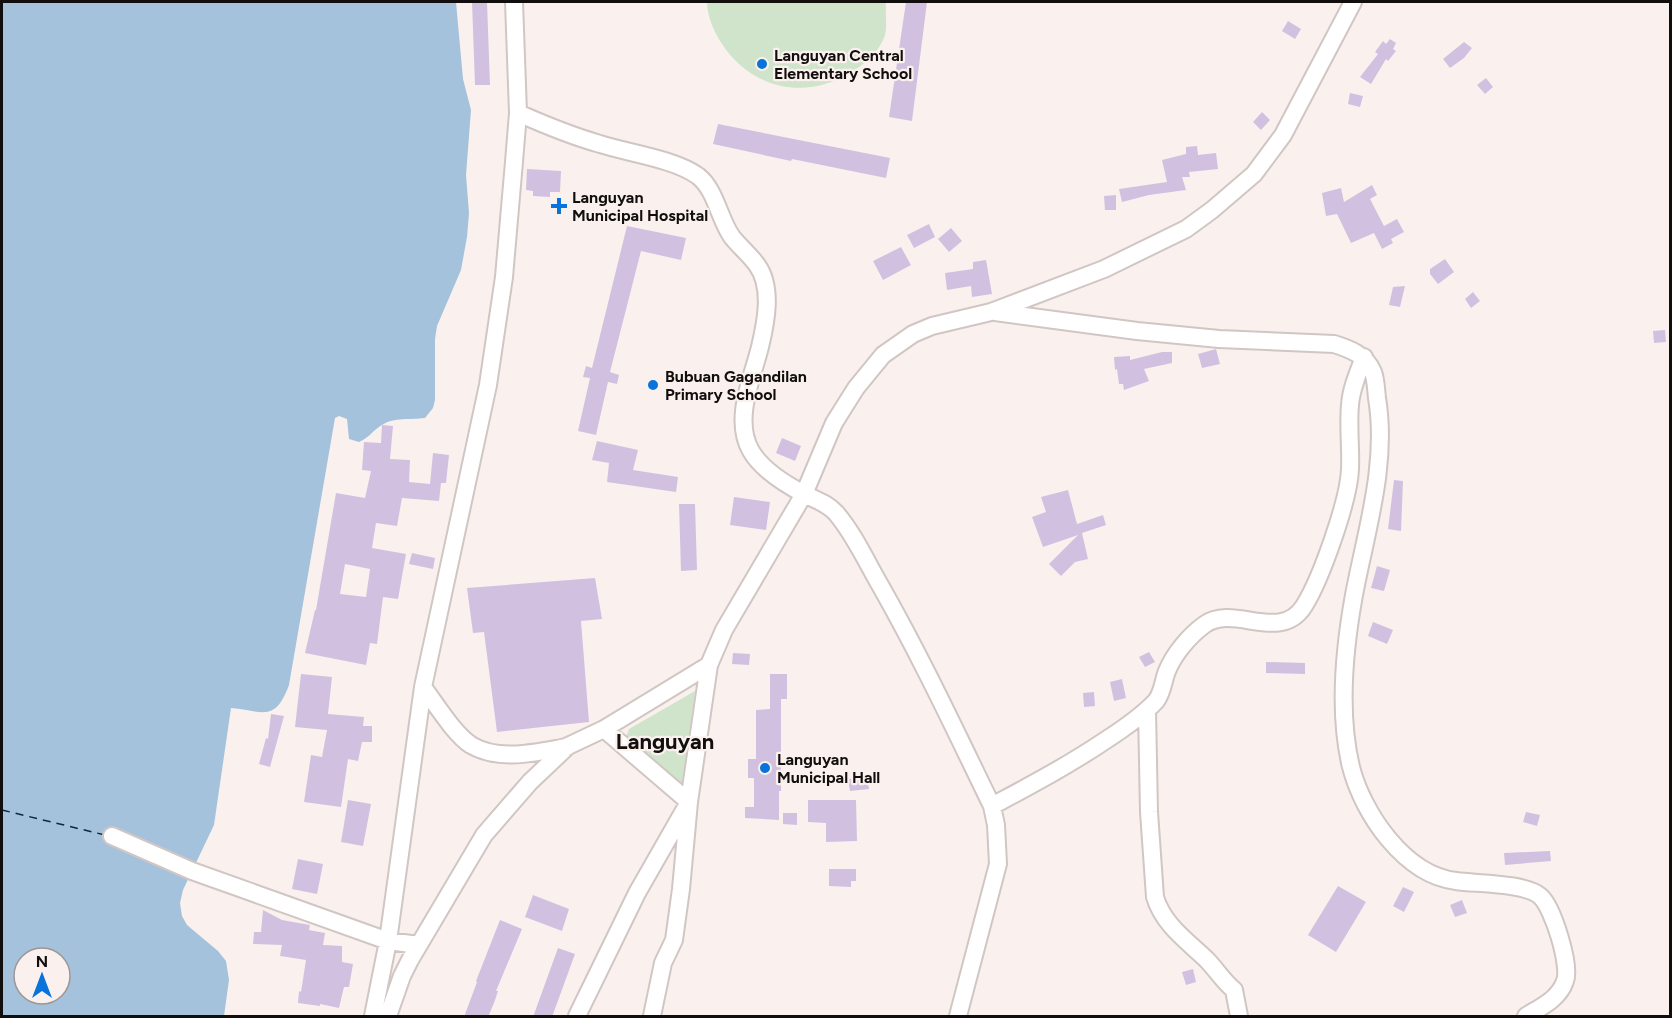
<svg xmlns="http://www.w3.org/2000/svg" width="1672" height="1018" font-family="Figtree,sans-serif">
  <rect width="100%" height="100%" fill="#faf1ee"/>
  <path fill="#d0e4cb" d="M707,2H886C885,12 888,29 884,38C879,51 865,64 853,71C808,101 752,90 722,44C714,32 707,16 707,2Z
    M695,691L682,783L670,782L626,737L629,729Z"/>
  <path fill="#a5c2dc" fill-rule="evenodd" d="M2,2H456L463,79L471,110L466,175L469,213L467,237L461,270L437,326L435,339V400L433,408L425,418C412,420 393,417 382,425C373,430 369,438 359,442L349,439L347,419L339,416L335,418L289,685C275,723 263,711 231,708L214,825L183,890L180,903L182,916L187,925L218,951L226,961L229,980L224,1016H2ZM24,958H60V994H24Z"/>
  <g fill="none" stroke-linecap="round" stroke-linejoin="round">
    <path stroke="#062b46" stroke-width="1.5" stroke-dasharray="8 6" stroke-linecap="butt" d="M2,810L105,835"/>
  </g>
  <path fill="#d2c0e1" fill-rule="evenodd" d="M472,2H487L490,85H475Z
    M906,2H927L912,121L889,117Z
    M1288,21L1301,29L1295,39L1282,31Z
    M1390,39L1396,43L1393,49L1396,51L1388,61L1386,59L1371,84L1360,77L1378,54L1375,52L1383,41L1386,44Z
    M1464,42L1472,48L1464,58L1450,68L1443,59Z
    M1486,78L1493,87L1485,94L1477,85Z
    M1350,93L1363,96L1360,107L1348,104Z
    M1262,112L1270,120L1261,130L1253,122Z
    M718,124L890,158L886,178L792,159L791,161L713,144Z
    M1197,146L1198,155L1216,153L1218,169L1189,172L1190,177H1182L1186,190L1149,195L1122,202L1119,189L1167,182L1162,160L1186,154V147Z
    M527,169L561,171L560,192H550V197L533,196V191L526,190Z
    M1372,185L1377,195L1370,199L1384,226L1397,219L1404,232L1391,239L1393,243L1382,249L1374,233L1351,243L1337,214L1326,216L1322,193L1341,188L1344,202Z
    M1116,195V210H1105L1104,196Z
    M929,224L935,237L914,248L907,235Z
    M627,226L686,238L681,260L641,251L610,372L619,375L617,384L608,382L596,435L578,431L590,378L583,377L586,366L592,368Z
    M951,228L962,241L949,252L938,239Z
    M901,247L911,265L883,280L873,261Z
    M1445,259L1454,272L1438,284L1430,274V269Z
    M986,260L992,294L972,297L971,286L947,290L945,273L973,269V262Z
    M1405,286L1400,307L1389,305L1393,287Z
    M1473,292L1480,301L1471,308L1465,299Z
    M1665,330L1666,342L1654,343L1653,331Z
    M1216,349L1220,364L1202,368L1198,354Z
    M1162,352H1172V363L1144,369L1149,381L1124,390L1123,384H1119L1117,369L1115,370L1114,357L1130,356V360Z
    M382,425L393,426L390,459L410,460L409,482L430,484L433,453L449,455L446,483H441L439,501L402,498L397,526L376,523L372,548L406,554L398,599L383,597L377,644L370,643L366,665L305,653L315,610H316L336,493L365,498L371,471L362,470L364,442L381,443ZM345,564L370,569L366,597L340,594Z
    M782,438L801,446L795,461L776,453Z
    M597,441L638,450L633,470L678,477L676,492L607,482L609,463L592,460Z
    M1394,480L1403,481L1401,531L1388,529Z
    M1068,490L1077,524L1103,515L1106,525L1082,533L1088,559L1075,562L1061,576L1049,564L1078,535L1043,547L1032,517L1046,512L1041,497Z
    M734,497L770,502L766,530L730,525Z
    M679,504H695L697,570L681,571Z
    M412,553L435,558L433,569L409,564Z
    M1377,566L1390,570L1384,591L1371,588Z
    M595,578L602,619L581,621L589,722L497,732L484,632L473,633L467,588Z
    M1373,622L1393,630L1387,644L1368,636Z
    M1149,652L1155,662L1145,667L1139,657Z
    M733,653L750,654L749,665L732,664Z
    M1266,662L1305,663V674L1266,673Z
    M301,674L332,677L328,714L364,717L363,726H372V742H362L358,761L348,759L341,807L304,802L311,755L322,757L327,730L295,727Z
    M770,674H787V699H781V791H779V820L745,818V807H754V778H748V759H756V710L770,709Z
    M1122,679L1126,698L1114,701L1110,682Z
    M1094,692L1095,706L1084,707L1083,693Z
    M271,714L284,716L270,767L259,764L266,738L268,739Z
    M867,776L869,789L850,791L848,779Z
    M348,800L371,804L363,846L341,842Z
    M808,800H856L857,841L826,842V823L808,822Z
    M1526,812L1540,815L1537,826L1523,822Z
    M783,813H797V825L783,824Z
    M1550,851L1551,861L1505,865L1504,853Z
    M298,859L323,864L317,894L292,889Z
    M829,869H856V881H851V887L829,886Z
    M1338,886L1366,902L1336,952L1308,935Z
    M1403,887L1414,892L1404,912L1393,906Z
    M533,895L569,909L562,931L525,917Z
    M1462,900L1467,913L1455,917L1450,905Z
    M263,910L282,920L310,925L309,930L325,933L323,945L342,946V962L353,964L349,987H344L339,1008L320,1004V1006L298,1003L299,991L301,992L306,960L280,956L282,945L253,944L254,932H261Z
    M500,920L522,929L496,991H498L494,1003L488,1017H464L477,982L476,981Z
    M558,948L575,954L552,1017H533Z
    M1193,969L1196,982L1186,985L1182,972Z"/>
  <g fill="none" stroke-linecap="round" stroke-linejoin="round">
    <defs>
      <path id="minor" d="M518,113C545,125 572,136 600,144C628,153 675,159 698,176C716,190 719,219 732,237C740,247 750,255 757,265C773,287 766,322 760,347C752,379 733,420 751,451C762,470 785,484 804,494C816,500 827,503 836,513C854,534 866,561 880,585C921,657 956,732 992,806L996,825L998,864L958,1016
        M995,312L1137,331L1219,339L1334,344C1350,349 1366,355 1373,372C1376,380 1376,390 1377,398C1388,464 1366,531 1354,595C1344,650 1338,713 1351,767C1363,814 1405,875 1456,881C1477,884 1525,883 1540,896C1553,907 1571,966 1565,981C1559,999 1541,1007 1526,1016
        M423,687C436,704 454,734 471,745C499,762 537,752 567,747
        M1147,710L1149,812L1155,897C1163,924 1186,940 1206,959C1216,969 1223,981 1234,990L1239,1016
        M992,806C1031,785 1069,765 1106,740C1123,729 1142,716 1156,701C1163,692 1163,681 1167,671C1174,654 1189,636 1204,625C1234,603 1280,644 1304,606C1321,579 1349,500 1350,469C1351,448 1348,426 1350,405C1351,389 1358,373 1364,357
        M112,836L192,871L388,941L419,945
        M373,1016L388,941L423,687L488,385L504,277L514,162L518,113L514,2
        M388,1016L402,976L410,960L484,835L530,782L568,746L604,729L709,665L724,630L804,494L834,423L856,388L883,355L913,334L932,326L991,312L1104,269L1186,229L1212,210L1254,174L1283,135L1353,2
        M577,1016L637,893L689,802L604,729
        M652,1016L663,963L674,940L681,889L689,802L709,665"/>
    </defs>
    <use href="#minor" stroke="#d0c6c3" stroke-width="20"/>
    <use href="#minor" stroke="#fff" stroke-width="16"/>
  </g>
  <g fill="#0873db" stroke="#faf1ee" stroke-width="2">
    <circle cx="762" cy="64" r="6"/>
    <path d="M556 197h6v6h6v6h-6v6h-6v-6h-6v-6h6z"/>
    <circle cx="653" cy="385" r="6"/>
    <circle cx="765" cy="768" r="6"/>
  </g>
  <g text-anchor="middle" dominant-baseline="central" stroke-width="4.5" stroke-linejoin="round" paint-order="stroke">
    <g font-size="16" font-weight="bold" fill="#110e0d" stroke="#faf1ee" text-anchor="start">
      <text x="774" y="55">Languyan Central<tspan x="774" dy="18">Elementary School</tspan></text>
      <text x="572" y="197">Languyan<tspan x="572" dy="18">Municipal Hospital</tspan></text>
      <text x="665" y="376">Bubuan Gagandilan<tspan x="665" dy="18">Primary School</tspan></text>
      <text x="777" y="759">Languyan<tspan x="777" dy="18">Municipal Hall</tspan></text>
    </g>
    <g font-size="22" font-weight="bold" fill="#110e0d" stroke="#faf1ee">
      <text x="665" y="741">Languyan</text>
    </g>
  </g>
  <rect width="1672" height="1018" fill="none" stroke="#110e0d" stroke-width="6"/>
  <g transform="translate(42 976)"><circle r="28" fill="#faf1ee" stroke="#9d9694" stroke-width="1.5"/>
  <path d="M0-4.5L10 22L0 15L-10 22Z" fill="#0873db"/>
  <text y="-9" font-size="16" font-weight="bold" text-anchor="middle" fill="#110e0d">N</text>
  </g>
</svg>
